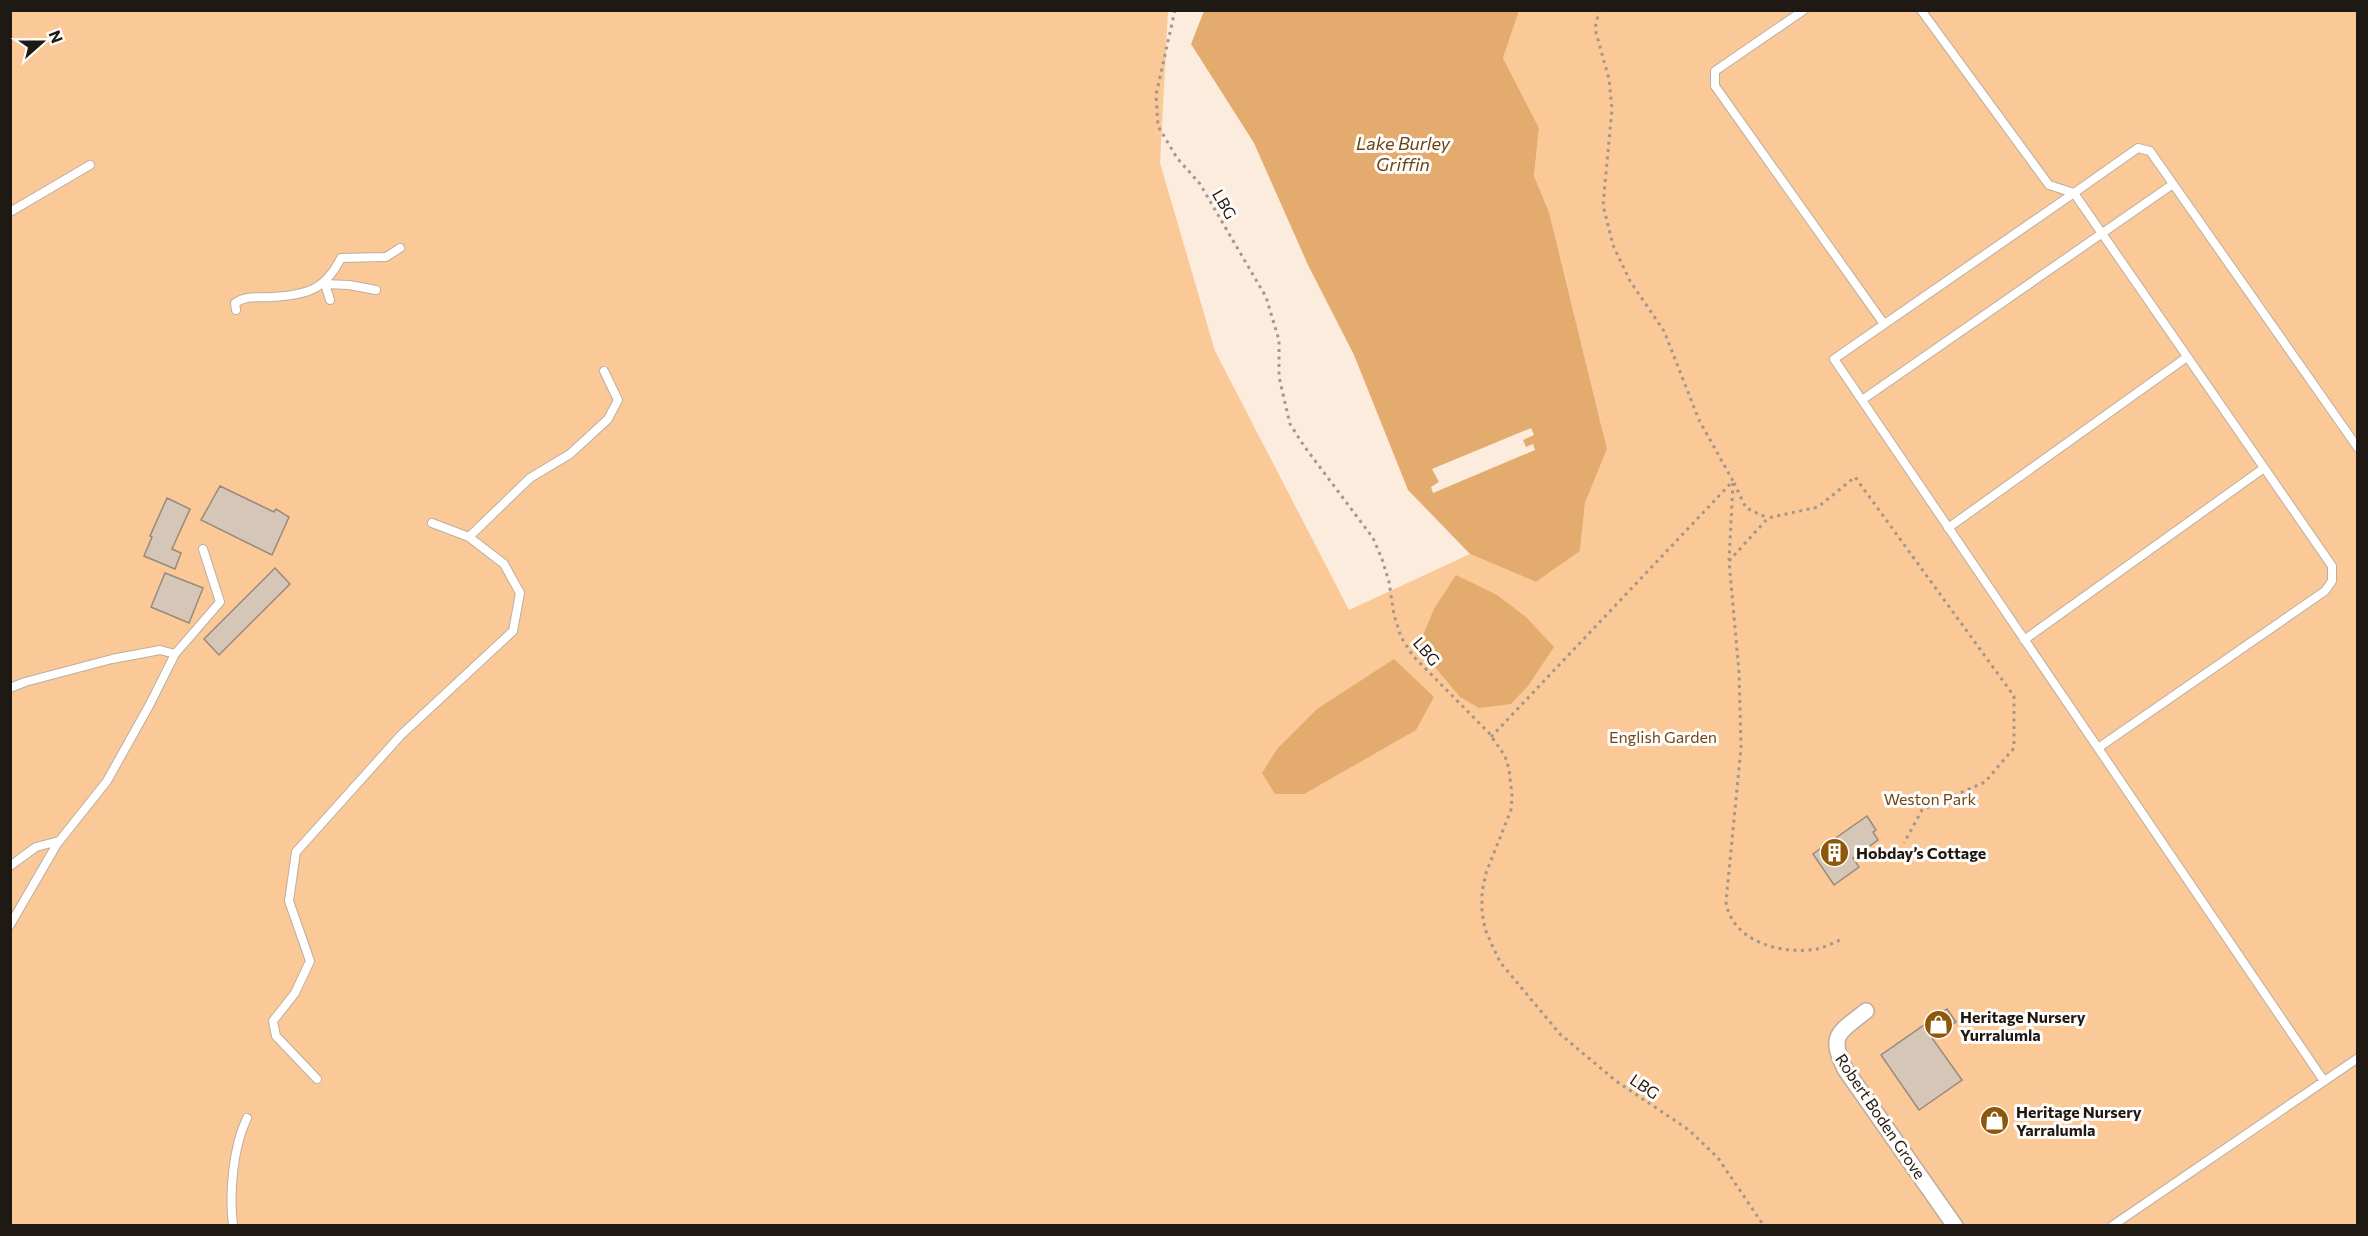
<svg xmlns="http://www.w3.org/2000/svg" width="2368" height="1236" font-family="Commissioner,sans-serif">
  <rect width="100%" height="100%" fill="#fcecdd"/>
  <path fill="#fac997" d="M10,11H1168L1160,163L1215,351L1349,610L1470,554L1536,582L1580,551L1585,503L1607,449L1549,212L1534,176L1539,128L1503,58L1519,11H2357V1225H11Z"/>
  <path fill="#e4ab6f" d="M1204,11H1519L1503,58L1539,128L1534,176L1549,212L1607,449L1585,503L1580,551L1536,582L1470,554L1408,490L1354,355L1308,265L1254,143L1191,44Z
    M1456,575L1497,595L1526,617L1554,647L1528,686L1511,704L1479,708L1460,697L1418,647L1434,609Z
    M1394,659L1434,697L1416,730L1304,794H1275L1262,773L1277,749L1317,709Z"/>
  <path fill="#fcecdd" d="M1531,428L1534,435L1523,440L1526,447L1533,444L1535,450L1433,493L1431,487L1439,482L1432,469Z"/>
  <path fill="#d5c6b7" stroke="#988a7c" stroke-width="1.5" d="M220,486L274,512L276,509L289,517L272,555L201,520Z
    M167,498L190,509L172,549L181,553L175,569L144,556L152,537L150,536Z
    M275,568L290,584L219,655L204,639Z
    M165,573L203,588L189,623L151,607Z
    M1867,816L1876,830L1873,832L1878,840L1853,858L1859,867L1834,885L1813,854Z
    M1947,1009L1956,1022L1932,1038L1962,1080L1919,1110L1881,1055Z"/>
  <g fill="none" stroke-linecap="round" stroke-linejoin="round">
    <defs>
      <path id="service" d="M1804,10L1715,71V86L1884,324
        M1921,10L2049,185L2074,193L2332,566V581L2325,591L2098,748L1834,359L2074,193C2095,178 2117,163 2138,148L2150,151L2358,448
        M10,212L90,165
        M330,300L325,284L349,285L376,290
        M236,310L235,303C247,295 258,298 272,297C307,295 325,290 341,258L386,257L400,248
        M1862,400L2173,184
        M432,523L469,537L530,478L570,454L608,419L618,400L604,371
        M1948,528L2187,357
        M2024,640L2264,468
        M10,688L25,682L112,659L160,650L175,654
        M2098,748L2324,1081
        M10,866L36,847L59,841
        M10,925L57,844L107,781L150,704L175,654L220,602L203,549
        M317,1079L276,1036L273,1021L295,993L310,961L289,901L296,852L401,735L513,631L520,593L504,564L469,537
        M233,1226C229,1193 233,1147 247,1118
        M2112,1226L2358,1058"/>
      <path id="minor" d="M1866,1011C1839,1033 1828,1034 1845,1069L1955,1226"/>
    </defs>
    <use href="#service" stroke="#bdae9f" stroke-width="10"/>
    <use href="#minor" stroke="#bdae9f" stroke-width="18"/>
    <path stroke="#a3978c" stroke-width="3" stroke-dasharray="3 4.5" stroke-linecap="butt" d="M1175,10L1156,95L1158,126L1177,158L1200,184L1266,297L1279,340V377L1290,424L1304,446L1373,538L1382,559L1389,582L1394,615L1401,637L1413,656L1489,733L1505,756L1509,769L1512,796L1511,810L1486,873L1482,892V912L1485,929L1492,945L1500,962L1560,1034L1616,1081L1689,1130L1718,1158L1764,1226
      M1733,483L1729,561L1739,672L1741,748L1726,902C1732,942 1782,955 1817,949C1825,947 1833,943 1840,940
      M1734,483L1746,508L1768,518
      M1729,561L1768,518L1818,507L1855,477L2014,696V748L1985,782L1922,810L1904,843
      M1491,737L1733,481L1699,420L1664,331L1630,281L1613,245L1603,205L1612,109L1609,79L1595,29L1599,10"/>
    <use href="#service" stroke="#fff" stroke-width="8"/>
    <use href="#minor" stroke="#fff" stroke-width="15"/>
  </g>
  <defs>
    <symbol id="building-disc" viewBox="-11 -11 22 22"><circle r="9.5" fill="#8e580c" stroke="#fffcf9"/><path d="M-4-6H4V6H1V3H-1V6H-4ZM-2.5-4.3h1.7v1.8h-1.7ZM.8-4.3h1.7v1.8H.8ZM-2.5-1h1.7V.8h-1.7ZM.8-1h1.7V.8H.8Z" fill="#fff"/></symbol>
    <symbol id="shop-disc" viewBox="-11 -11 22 22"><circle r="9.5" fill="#8e580c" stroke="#fffcf9"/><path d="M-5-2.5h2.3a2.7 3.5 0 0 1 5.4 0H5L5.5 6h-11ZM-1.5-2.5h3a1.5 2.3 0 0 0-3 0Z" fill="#fff"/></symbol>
  </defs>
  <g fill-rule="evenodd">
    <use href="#building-disc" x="1818" y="836" width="33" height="33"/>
    <use href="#shop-disc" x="1922" y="1008" width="33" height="33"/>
    <use href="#shop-disc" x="1978" y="1104" width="33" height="33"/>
  </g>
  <g text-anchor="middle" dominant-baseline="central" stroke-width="6" stroke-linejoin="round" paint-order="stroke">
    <g font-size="16" fill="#1f1914" stroke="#fffcf9">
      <text transform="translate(1225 204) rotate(60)">LBG</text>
      <text transform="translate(1427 651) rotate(50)">LBG</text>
      <text transform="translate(1645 1086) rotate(34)">LBG</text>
      <text transform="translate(1881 1116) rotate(56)">Robert Boden Grove</text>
    </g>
    <g font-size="16" fill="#6f481c" stroke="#fffcf9">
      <text x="1663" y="736">English Garden</text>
      <text x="1930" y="798">Weston Park</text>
    </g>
    <g font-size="16" font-weight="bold" fill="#1f1914" stroke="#fffcf9" text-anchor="start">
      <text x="1856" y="852">Hobday’s Cottage</text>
      <text x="1960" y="1016">Heritage Nursery<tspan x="1960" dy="18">Yurralumla</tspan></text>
      <text x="2016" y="1111">Heritage Nursery<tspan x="2016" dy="18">Yarralumla</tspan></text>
    </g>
    <g font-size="18" font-style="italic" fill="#684315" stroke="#fffcf9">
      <text x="1403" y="143">Lake Burley<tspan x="1403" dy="21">Griffin</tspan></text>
    </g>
  </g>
  <rect width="2368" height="1236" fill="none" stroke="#1f1914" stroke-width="24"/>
  <g transform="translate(42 42) rotate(69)" stroke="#fffcf9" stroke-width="4.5" paint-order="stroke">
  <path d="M0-4.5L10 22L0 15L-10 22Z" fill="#1f1914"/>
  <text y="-9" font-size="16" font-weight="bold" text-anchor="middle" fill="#1f1914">N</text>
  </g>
</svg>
